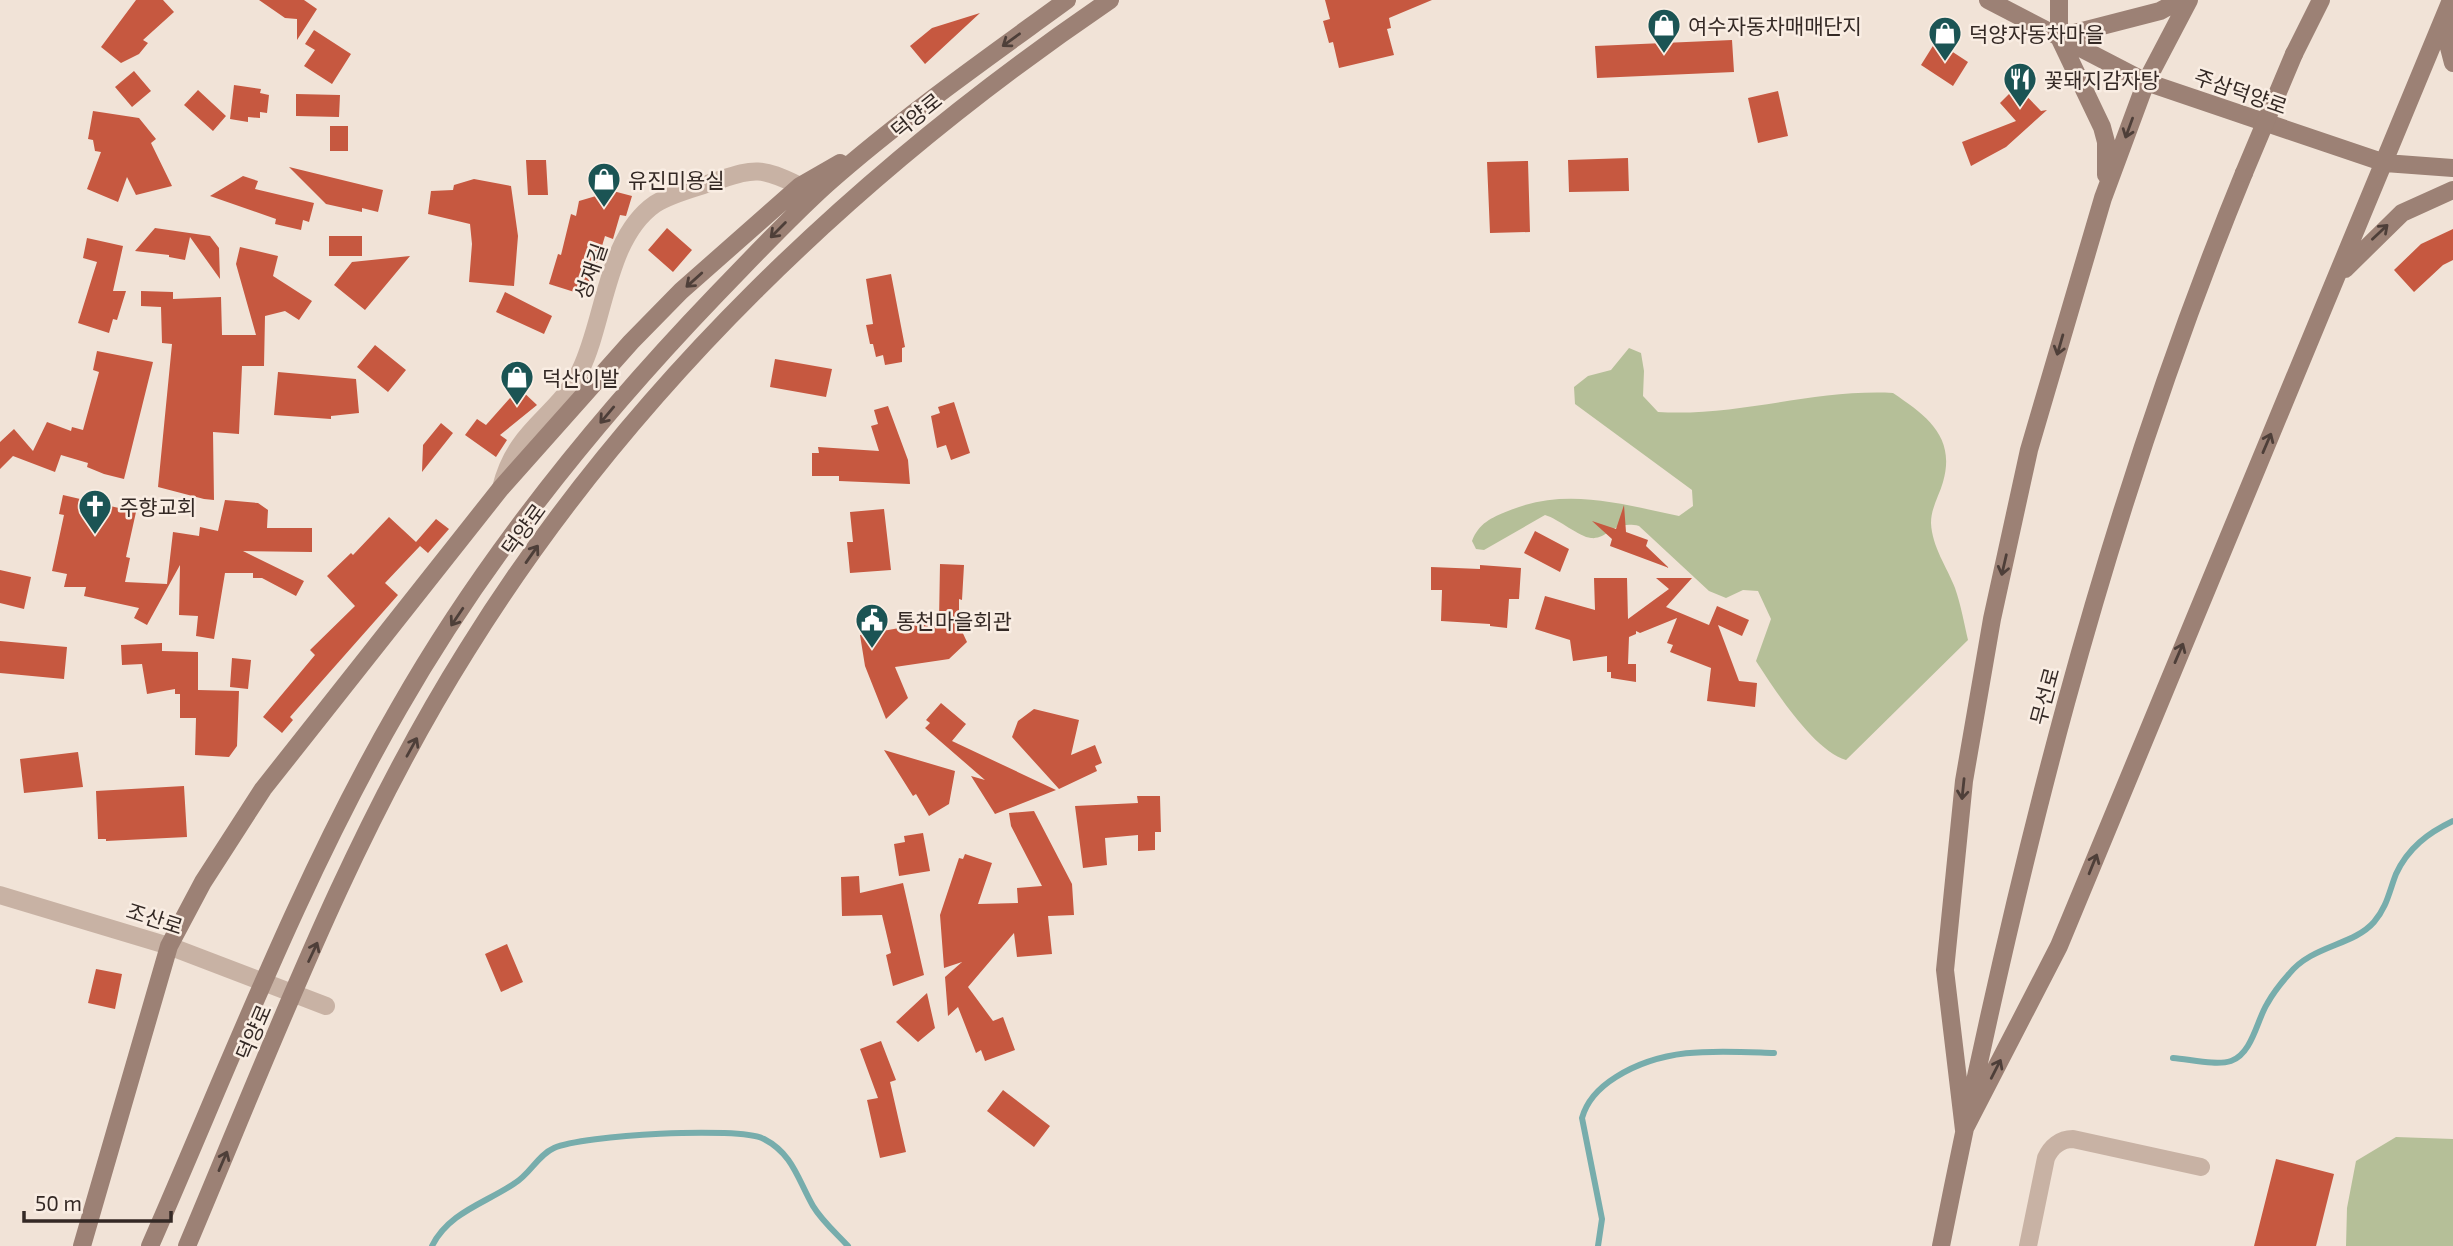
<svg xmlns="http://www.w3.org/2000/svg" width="2453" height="1246" font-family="'Exo 2','Noto Sans KR',sans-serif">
  <rect width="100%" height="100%" fill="#f1e3d7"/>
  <path fill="#b5bf98" d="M1629,348L1641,353L1644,371L1643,396L1658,412C1737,417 1813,389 1893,393C1927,416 1956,437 1943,482C1939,496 1931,508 1931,523C1932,547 1947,567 1955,588C1961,605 1964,623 1968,640L1846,760C1814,751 1774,689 1756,661L1771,619L1758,591L1743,590L1726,598L1709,591L1639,526C1612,520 1608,540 1591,538C1579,537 1559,519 1545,515L1484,550L1476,549L1472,541C1479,523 1491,518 1508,511C1565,487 1621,504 1679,516L1693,506L1692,490L1575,404L1574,387L1588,376L1611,370Z
    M2396,1137L2453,1139V1246H2346L2347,1208L2356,1161Z"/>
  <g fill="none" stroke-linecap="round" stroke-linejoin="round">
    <path stroke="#77adac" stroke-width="6" d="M2173,1058C2189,1059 2216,1066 2231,1061C2252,1054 2257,1020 2267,1004C2273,993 2281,983 2289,974C2312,945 2353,946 2374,922C2387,907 2389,892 2396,874C2408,848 2428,833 2453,821
      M432,1246C449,1212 486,1203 515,1183C530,1174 538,1155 554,1148C583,1135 738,1126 764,1139C793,1154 798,1180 813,1206C822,1221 836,1233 848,1246
      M1598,1246L1602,1219L1582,1118C1587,1100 1600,1087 1616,1077C1665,1046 1718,1051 1774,1053"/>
  </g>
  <path fill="#c65840" d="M136,0H163L174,12L143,40L148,43L139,54L121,63L101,47Z
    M259,0H304L317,9L297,40V19L285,18Z
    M1325,0H1432L1389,18L1391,28L1387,29L1394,55L1339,68L1333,42L1329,43L1323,21L1330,19Z
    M980,13L925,64L910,46L932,28Z
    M314,30L351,54L332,84L304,66L315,50L305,44Z
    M1732,40L1734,72L1597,78L1595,46Z
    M1936,41L1968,62L1953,86L1921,65Z
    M134,71L151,91L132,107L115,87Z
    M234,85L261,89L260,93L269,95L267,113L260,112V118L248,117V122L230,119Z
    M2017,86L2041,111L2047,110L2006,147L1971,166L1962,142L2016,121L2000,103Z
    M198,90L226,116L213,131L184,105Z
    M1778,91L1788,136L1758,143L1748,98Z
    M296,94L340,95L339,117L296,116Z
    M93,111L139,118L156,139L151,143L172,186L136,195L127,177L118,202L87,189L101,152L95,151L93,140L88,139Z
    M330,126H348V151H330Z
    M1628,158L1629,191L1569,192L1568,160Z
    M526,160H546L548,195H528Z
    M1528,161L1530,232L1490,233L1487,162Z
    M289,167L383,190L378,212L362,208V212L326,204Z
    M243,176L258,181L255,189L314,203L309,222L303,220L301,230L275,224L276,219L210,196Z
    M474,179L511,186L518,236L514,286L469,282L472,244L470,224L428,214L431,191L453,190L454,185Z
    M613,191L632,196L626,216L620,215L613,239L605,236L587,296L549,284L558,254L561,255L571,214L576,216L579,201Z
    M155,228L210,236L219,248L220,279L190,237L185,260L169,257V255L135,251Z
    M667,228L692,250L673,272L648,250Z
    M2453,229V260L2443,265L2414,292L2394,270L2421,244Z
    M329,236H362V256H329Z
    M87,238L123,246L113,291H126L117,320L113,319L109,333L78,323L97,262L83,258Z
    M240,247L278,256L273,276L312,301L299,320L285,311L265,316L264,366H242L239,434L213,432L214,500L204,499L158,487L172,344L162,343L161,307L141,306V291L173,292V299L221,297L222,335H256L236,264Z
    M410,256L365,310L334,285L352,262Z
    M891,274L905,347L902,348V362L885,365L883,355L876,357L873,344H870L866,325L873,324L866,279Z
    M505,292L552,316L544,334L496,312Z
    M375,345L406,370L388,392L357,367Z
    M97,351L153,362L124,479L104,474L87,467L88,463L61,455L55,472L13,456L0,469V442L14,429L33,451L47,422L71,431L72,427L83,430L99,372L93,370Z
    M775,359L832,369L826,397L770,387Z
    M278,372L356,379L359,413L331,416V419L274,415Z
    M519,388L537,405L500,435L507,440L496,457L465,435L477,419L486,425Z
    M954,402L970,453L951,460L946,445L937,448L931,416L940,413L938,407Z
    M888,406L908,460L910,484L839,481V476H812V453H819L818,447L879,451L871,426L878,424L874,410Z
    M441,423L453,433L422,472L423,445Z
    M63,495L136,512L126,557L130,558L125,582L167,584L173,532L199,536L200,527L218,531L225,500L258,503L268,510L267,528H312V552L243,551L304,581L296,596L262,578H253V573H225L214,639L196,636L198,616L179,615L180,565L147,625L134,618L139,608L84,596L86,587H64L67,574L52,571L64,515L59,514Z
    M1624,505L1626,532L1648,540L1646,546L1669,568L1610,546L1612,539L1592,521L1616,529Z
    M884,509L891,570L850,573L847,542H853L850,512Z
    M389,517L416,542L436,519L449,529L428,553L420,546L385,583L398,595L290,717L293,720L282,733L263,717L315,655L310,650L355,606L327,576L351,553L353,555Z
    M1535,531L1569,549L1560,572L1524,553Z
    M940,564L964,565L962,600L959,599V625L967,642L949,659L895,667L908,698L886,719L865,666L860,635L939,621Z
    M1480,565L1521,568L1519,599H1509L1507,628L1490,626V624L1441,621L1442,590H1431V567L1480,569Z
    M0,570L31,577L24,609L0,603Z
    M1594,578H1627L1628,619L1669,589L1656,578H1692L1666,607L1709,625L1717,606L1749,620L1742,636L1718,625L1739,681L1757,683L1755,707L1707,701L1711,668L1670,652L1673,645L1667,643L1677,618L1640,633L1636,631V634L1629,637L1628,664H1636V682L1611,678V672H1607V656L1573,661L1570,640L1535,629L1545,596L1595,610Z
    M0,641L67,647L64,679L0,673Z
    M162,643V651L198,652V690L239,691L237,746L229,757L195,755L196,718H180V694H175V689L147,694L142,664L122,665L121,645Z
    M232,658L251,660L248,689L230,687Z
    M941,703L966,724L952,741L1056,790L995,814L971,776L985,780L925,728L930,723L926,720Z
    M1034,709L1079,720L1071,755L1095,745L1102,763L1095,766L1097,771L1059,789L1012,737L1018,721Z
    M884,750L955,771L949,804L929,816L916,794L913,796Z
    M78,752L83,787L24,793L20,759Z
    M184,786L187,837L106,841V839H98L96,791Z
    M1137,796H1160L1161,832H1155V850L1138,851V835L1105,838L1107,865L1083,868L1075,806L1138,803Z
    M1034,811L1072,884L1074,915L1048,916L1052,954L1017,957L1014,933L968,987L993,1021L1003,1017L1015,1050L985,1061L981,1050L976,1053L958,1007L948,1016L945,977L962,962L944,968L940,915L959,858L963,859L965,854L992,863L978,904L1018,903L1017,888L1042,886L1011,826L1009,813Z
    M923,833L930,871L899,876L894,844L905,842L904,836Z
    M859,876L860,893L903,883L924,975L893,986L886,955L891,953L882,915L842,916L841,877Z
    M507,944L523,982L501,992L485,954Z
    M96,969L122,974L115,1009L88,1003Z
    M927,993L935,1028L918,1042L896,1022Z
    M881,1041L896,1080L890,1082L906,1152L880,1158L867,1100L878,1098L860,1049Z
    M1003,1090L1050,1126L1034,1147L987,1111Z
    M2276,1159L2334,1174L2316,1246H2254Z"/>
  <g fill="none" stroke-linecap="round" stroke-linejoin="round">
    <path stroke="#c8b2a4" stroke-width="18" d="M501,488C516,427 557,418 580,371C605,321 606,238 655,204C671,194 691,189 710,183C754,169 757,165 800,186
      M0,895L169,946L326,1006
      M2028,1246L2046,1158C2051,1147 2060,1139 2073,1139L2201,1167"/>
    <path stroke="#9c8175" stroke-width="18" d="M1988,0L2146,82L2385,163L2453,168
      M2059,0V37L2102,127L2106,142V175
      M2447,22L2446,36L2453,63
      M2059,37L2160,11L2180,0
      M2294,54L2321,0
      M2345,269L2402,213L2453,190
      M1964,1130L2059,946L2451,0
      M1964,1130L1945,970L1964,781L1992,619L2029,450L2103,198L2146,82L2189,0
      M82,1246L169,946L203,882L263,789L501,488L631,342L681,291L800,186L840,163
      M150,1246C229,1066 300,879 399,708C485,557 596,420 716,295C753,257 789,218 828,183C903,117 986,59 1067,0
      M187,1246C272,1045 350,836 467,650C629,389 857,172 1110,0
      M1941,1246C2014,878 2101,521 2244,173"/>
    <path stroke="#9c8175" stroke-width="18" d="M2244,173L2294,54"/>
  </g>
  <defs><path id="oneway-shaft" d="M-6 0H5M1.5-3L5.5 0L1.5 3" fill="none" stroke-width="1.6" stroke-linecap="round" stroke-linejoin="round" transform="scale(1.75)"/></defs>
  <g stroke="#4e3f39">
    <use href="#oneway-shaft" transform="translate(1011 40) rotate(144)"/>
    <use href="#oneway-shaft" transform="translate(2129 128) rotate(110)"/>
    <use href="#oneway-shaft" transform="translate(778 230) rotate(135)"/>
    <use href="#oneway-shaft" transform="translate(2380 232) rotate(-43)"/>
    <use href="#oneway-shaft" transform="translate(694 280) rotate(138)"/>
    <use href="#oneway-shaft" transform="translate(2060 345) rotate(106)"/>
    <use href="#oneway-shaft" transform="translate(607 415) rotate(130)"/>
    <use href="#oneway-shaft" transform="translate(2267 443) rotate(-67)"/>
    <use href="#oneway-shaft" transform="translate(532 554) rotate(-55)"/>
    <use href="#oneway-shaft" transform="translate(2004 565) rotate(103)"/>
    <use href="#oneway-shaft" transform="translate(457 617) rotate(124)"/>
    <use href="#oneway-shaft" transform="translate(2179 653) rotate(-67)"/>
    <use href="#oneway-shaft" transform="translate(412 747) rotate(-61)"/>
    <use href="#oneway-shaft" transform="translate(1963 789) rotate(96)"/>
    <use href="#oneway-shaft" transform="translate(2093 864) rotate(-68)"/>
    <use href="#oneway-shaft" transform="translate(313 952) rotate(-65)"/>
    <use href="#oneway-shaft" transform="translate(1996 1069) rotate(-63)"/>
    <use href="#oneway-shaft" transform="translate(223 1161) rotate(-67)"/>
  </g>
  <defs>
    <symbol id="shop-pin" viewBox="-11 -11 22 30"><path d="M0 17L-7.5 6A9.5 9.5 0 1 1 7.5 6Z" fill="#1b5454" stroke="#f9ede3"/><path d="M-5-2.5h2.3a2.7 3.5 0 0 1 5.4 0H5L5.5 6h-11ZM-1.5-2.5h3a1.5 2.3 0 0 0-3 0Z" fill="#fff"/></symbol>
    <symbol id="restaurant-pin" viewBox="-11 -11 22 30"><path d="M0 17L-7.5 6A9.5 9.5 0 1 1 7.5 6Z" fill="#1b5454" stroke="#f9ede3"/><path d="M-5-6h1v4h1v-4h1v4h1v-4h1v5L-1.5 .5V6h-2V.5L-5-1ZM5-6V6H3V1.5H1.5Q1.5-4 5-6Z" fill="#fff"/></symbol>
    <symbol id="church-pin" viewBox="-11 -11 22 30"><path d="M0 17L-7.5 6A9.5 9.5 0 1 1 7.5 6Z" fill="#1b5454" stroke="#f9ede3"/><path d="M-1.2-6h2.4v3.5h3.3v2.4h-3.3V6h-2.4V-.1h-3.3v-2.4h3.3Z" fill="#fff"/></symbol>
    <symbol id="civic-pin" viewBox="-11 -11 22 30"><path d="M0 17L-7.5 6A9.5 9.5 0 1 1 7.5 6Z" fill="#1b5454" stroke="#f9ede3"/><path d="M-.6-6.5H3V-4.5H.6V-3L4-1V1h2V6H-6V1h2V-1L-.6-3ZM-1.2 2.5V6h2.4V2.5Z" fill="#fff"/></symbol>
  </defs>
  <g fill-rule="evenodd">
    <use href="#shop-pin" x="1645" y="6" width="38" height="52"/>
    <use href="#shop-pin" x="1926" y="14" width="38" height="52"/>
    <use href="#restaurant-pin" x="2001" y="60" width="38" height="52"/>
    <use href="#shop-pin" x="585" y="160" width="38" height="52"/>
    <use href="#shop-pin" x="498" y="358" width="38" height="52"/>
    <use href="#church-pin" x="76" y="487" width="38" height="52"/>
    <use href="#civic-pin" x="853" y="601" width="38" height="52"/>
  </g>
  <g text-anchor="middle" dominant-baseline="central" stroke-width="5" stroke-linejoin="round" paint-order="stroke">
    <g font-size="21" fill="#342925" stroke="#f9ede3" text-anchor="start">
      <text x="1688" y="25">여수자동차매매단지</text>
      <text x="1969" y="33">덕양자동차마을</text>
      <text x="2044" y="79">꽃돼지감자탕</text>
      <text x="628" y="179">유진미용실</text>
      <text x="542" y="377">덕산이발</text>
      <text x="119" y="506">주향교회</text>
      <text x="896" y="620">통천마을회관</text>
    </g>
    <g font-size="21" fill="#342925" stroke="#f9ede3">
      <text transform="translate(2241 91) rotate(19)">주삼덕양로</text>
      <text transform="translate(916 115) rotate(-39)">덕양로</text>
      <text transform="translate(590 271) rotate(-71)">성재길</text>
      <text transform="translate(523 529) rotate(-54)">덕양로</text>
      <text transform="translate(2044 696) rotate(-75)">무선로</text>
      <text transform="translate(155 918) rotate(18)">조산로</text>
      <text transform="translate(253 1032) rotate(-67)">덕양로</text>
    </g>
  </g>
  <path d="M24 1211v10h147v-10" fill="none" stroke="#342925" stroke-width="3.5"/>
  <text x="35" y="1211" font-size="21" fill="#342925" stroke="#f9ede3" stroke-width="5" paint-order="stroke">50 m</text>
</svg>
